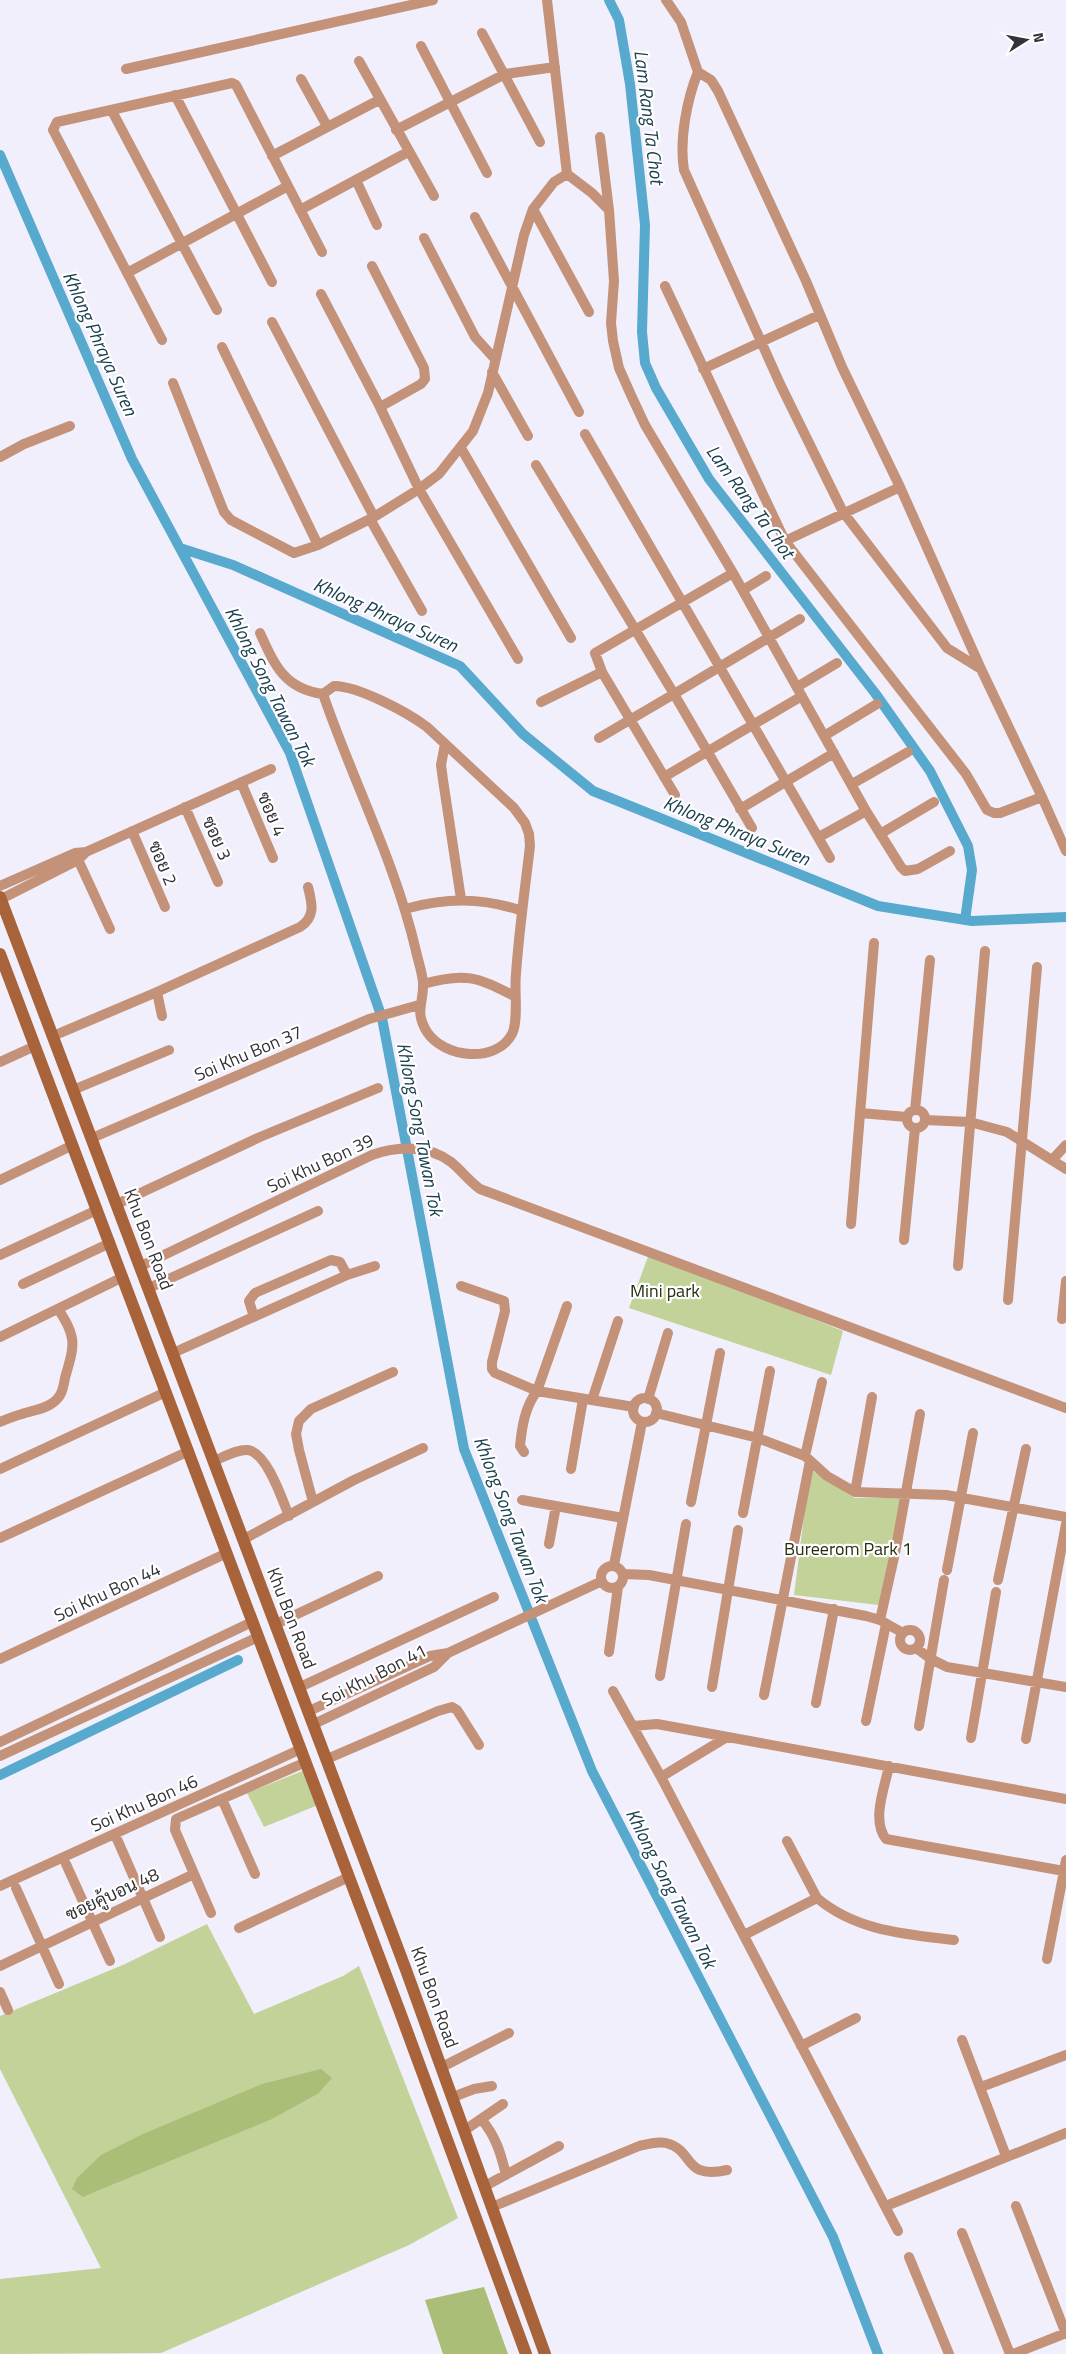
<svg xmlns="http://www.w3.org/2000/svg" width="1066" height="2354" font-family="'Titillium Web',Sarabun,sans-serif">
  <rect width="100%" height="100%" fill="#f1effb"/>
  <path fill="#c2d298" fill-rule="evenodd" d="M649,1254L843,1331L831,1375L629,1308Z
    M810,1469L855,1498H907L887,1606L794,1595Z
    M305,1770L318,1805L264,1827L247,1793Z
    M207,1924L254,2014L343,1976L359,1966L458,2218L409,2245L161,2353L0,2354V2279L101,2268L0,2069V2016L125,1964ZM331,2078L318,2094L269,2120L83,2197Z"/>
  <path fill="#abbe77" d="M321,2069L332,2078L318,2094L270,2120L83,2197L72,2189L77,2178L101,2155L143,2134L262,2084Z
    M484,2287L508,2354H443L425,2300Z"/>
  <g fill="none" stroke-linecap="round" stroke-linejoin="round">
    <path stroke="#57a9ce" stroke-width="10" d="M609,0L619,20L630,84L645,225L642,332L645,363L656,388L709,479L875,693L930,771L968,846L972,870L965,920
      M0,155L132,459L290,753L382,1018L464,1449L592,1771L833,2237L878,2354
      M180,548L233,565L460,666L523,734L593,791L878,906L972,921L1066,917
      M0,1775L238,1660"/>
    <path stroke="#c39278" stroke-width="10" d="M547,0L567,174
      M666,0L681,22L698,72C687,99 679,140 684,170L781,386L843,512L947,648L981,669
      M482,33L540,142
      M421,46L487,173
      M359,61L434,196
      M126,69L433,0
      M301,79L327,126
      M175,95L272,282
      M112,111L217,310
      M396,130L505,74L555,67
      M600,137L609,210
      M272,156L379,100
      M356,180L377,225
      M533,209L589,312
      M300,210L408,152
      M475,217L579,412
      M424,238L475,337L494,358
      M372,266L424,368L425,379L421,384L380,407
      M127,273L288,186
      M665,286L785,541L900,487L842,367L806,281L718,91L711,80L698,72
      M321,294L380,407L419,489L518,659
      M272,322L374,517
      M162,340L53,130L57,122L232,83L236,85L322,252
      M222,347L318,545
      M703,369L819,315
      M492,372L528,436
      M173,383L224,512L231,520L294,553L318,545L374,517L419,489L439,474L473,431L488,393L524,235L533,209L554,182L567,174L592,193L609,210L614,281L611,323L613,341L619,368L631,395L645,425L733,573L866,811L901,867L905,871L918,869L950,851
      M585,434L830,858
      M461,448L571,638
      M0,457L24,444L70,426
      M536,465L674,694L599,738
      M370,519L422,611
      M785,541L966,774L987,810L994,813H1000L1042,797L981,669L900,487
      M743,590L766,576
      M260,633C275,666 285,689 323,694
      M334,686C358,686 407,712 427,727L514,808L525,823L529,834L530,846C525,889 519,931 516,974C514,990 519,1020 512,1034C496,1064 444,1058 427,1032C414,1011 424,1003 423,984C423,974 418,961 416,951C396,864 352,779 323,694Z
      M797,687L837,663
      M541,702L602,672
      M824,736L877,704
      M445,744L441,765L443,780L461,899
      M664,777L802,696
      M241,782L273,858
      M852,784L908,752
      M675,795L602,672L595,653L733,573
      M1042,797L1066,851
      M185,807L218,882
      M740,809L834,753
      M752,828L674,694L800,619
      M132,831L165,907
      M880,834L934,802
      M819,837L866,811
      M75,853L110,929
      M0,886L75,853L86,852L271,769
      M1,899L78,860L85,853
      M405,909C445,898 482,897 522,911
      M423,984C465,972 477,977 514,996
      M157,992L162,1016
      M53,1036L157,992L300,927C316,917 312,903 308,887
      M0,1062L35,1046
      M73,1090L169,1050
      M907 1119a9 9 0 1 1 18 0a9 9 0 1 1-18 0Z
      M915,1110L930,960
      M860,1113L907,1117
      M925,1120L970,1122L1007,1132L1066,1169
      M92,1138L369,1019L419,1005
      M1053,1159L1066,1145
      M0,1180L73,1145
      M117,1204L260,1137L378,1088
      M851,1224L874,943
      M904,1240L915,1128
      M0,1255L97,1210
      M141,1266L372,1155C397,1146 429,1145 451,1162C461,1170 469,1181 480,1189L1066,1408
      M958,1266L985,951
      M23,1284L110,1243
      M461,1286L504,1301L505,1311L492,1362V1369L495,1373L537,1391L567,1306
      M149,1288L318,1211
      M1008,1300L1037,967
      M254,1317L249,1301L255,1293L331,1260L340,1262L347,1275
      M1062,1319L1066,1281
      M0,1337L123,1277
      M173,1353L347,1275L375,1266
      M633 1410a12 12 0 1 1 24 0a12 12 0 1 1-24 0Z
      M648,1399L668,1333
      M592,1400L618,1321
      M656,1413L758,1438L805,1456L827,1476L855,1492L946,1495L1066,1517
      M0,1422C7,1419 14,1416 22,1414C32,1410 42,1410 51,1404C62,1397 63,1389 65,1378C74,1346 78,1338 58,1309
      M524,1452L520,1446C522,1426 525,1407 537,1391L634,1407
      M805,1456L822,1382
      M214,1461C224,1457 237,1449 248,1450C267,1453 282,1499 289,1516
      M0,1469L166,1392
      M571,1469L583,1399
      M855,1492L872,1397
      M522,1500L623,1518
      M313,1502L299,1450L296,1434L299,1421L311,1409L393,1372
      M691,1502L720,1353
      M743,1513L770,1371
      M0,1538L189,1451
      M244,1539L354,1480L423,1448
      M549,1544L556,1506
      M614,1565L642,1422
      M601 1577a11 11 0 1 1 22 0a11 11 0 1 1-22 0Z
      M947,1570L973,1433
      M623,1574L649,1575L866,1616L880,1620L903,1633
      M998,1580L1026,1449
      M880,1620L895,1553L920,1414
      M276,1624L378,1576
      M900 1640a10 10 0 1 1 20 0a10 10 0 1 1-20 0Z
      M916,1648L931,1659L947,1667L1066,1687
      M609,1652L618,1587
      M0,1659L227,1553
      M660,1676L686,1524
      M300,1687L494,1597
      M712,1687L738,1530
      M613,1691L661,1777L898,2231
      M764,1695L810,1461
      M816,1703L834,1609
      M309,1711L430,1656L448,1653L602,1581
      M866,1721L886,1624
      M314,1724L434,1667L448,1653
      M633,1726L657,1724L1066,1799
      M919,1726L944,1580
      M971,1738L996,1592
      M1026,1739L1066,1524
      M0,1742L252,1622
      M0,1756L258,1637
      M327,1759L438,1711L452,1707L457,1710L479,1745
      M889,1766C885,1787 871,1820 886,1839L1064,1871L1066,1860
      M661,1777L727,1737
      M222,1799L255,1874
      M117,1839L160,1937
      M787,1841L817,1898
      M66,1864L110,1961
      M0,1886L301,1749
      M16,1888L59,1984
      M211,1913L175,1830L176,1819L306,1762
      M239,1928L349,1877
      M744,1935L817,1898C856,1931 905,1934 954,1940
      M1047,1959L1064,1871
      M0,1966L194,1874
      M0,1992L8,2010
      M962,2040L1006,2156
      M801,2046L856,2018
      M442,2067L509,2033
      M981,2087L1066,2055
      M453,2097L474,2089L492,2086
      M481,2119C496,2136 501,2154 506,2175
      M465,2130L503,2104
      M485,2186L559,2146
      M886,2206L1066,2133
      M1016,2206L1066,2334
      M492,2207L639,2146C647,2144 658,2141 666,2143C695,2150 682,2180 727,2170
      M962,2233L1010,2354
      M909,2257L949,2354
      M1013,2354L1066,2333"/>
    <path stroke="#a9633a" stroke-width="12" d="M0,897L406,1970L545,2354
      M0,954L400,2012L526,2354"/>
  </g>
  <g text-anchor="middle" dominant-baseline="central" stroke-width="4.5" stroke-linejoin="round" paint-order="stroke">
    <g font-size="18" fill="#333237" stroke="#fff">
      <text transform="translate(272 814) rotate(67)">ซอย 4</text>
      <text transform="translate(217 838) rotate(66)">ซอย 3</text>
      <text transform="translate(163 863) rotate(67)">ซอย 2</text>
      <text transform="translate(248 1053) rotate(-23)">Soi Khu Bon 37</text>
      <text transform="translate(320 1163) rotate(-25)">Soi Khu Bon 39</text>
      <text transform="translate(149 1239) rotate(69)">Khu Bon Road</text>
      <text transform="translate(107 1592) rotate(-25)">Soi Khu Bon 44</text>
      <text transform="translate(292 1618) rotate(69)">Khu Bon Road</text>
      <text transform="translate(374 1675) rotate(-27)">Soi Khu Bon 41</text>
      <text transform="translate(144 1803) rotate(-24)">Soi Khu Bon 46</text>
      <text transform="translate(112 1894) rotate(-25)">ซอยคู้บอน 48</text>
      <text transform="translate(435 1997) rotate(70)">Khu Bon Road</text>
    </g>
    <g font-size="18" fill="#272e0f" stroke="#fff">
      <text x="665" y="1290">Mini park</text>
      <text x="848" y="1548">Bureerom Park 1</text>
    </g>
    <g font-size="19" font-style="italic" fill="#1b4050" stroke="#fff">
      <text transform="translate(650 117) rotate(83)">Lam Rang Ta Chot</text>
      <text transform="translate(101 343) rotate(66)">Khlong Phraya Suren</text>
      <text transform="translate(751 501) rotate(54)">Lam Rang Ta Chot</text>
      <text transform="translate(386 614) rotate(24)">Khlong Phraya Suren</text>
      <text transform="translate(271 686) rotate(63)">Khlong Song Tawan Tok</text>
      <text transform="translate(737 830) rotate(22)">Khlong Phraya Suren</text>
      <text transform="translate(421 1129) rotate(79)">Khlong Song Tawan Tok</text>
      <text transform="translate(512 1519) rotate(69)">Khlong Song Tawan Tok</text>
      <text transform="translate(672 1888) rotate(63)">Khlong Song Tawan Tok</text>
    </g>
  </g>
  <g transform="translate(1026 40) rotate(79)" stroke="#ffffff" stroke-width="4" paint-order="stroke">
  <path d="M0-4L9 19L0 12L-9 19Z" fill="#333237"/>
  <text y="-8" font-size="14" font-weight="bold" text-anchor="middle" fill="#333237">N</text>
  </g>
</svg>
